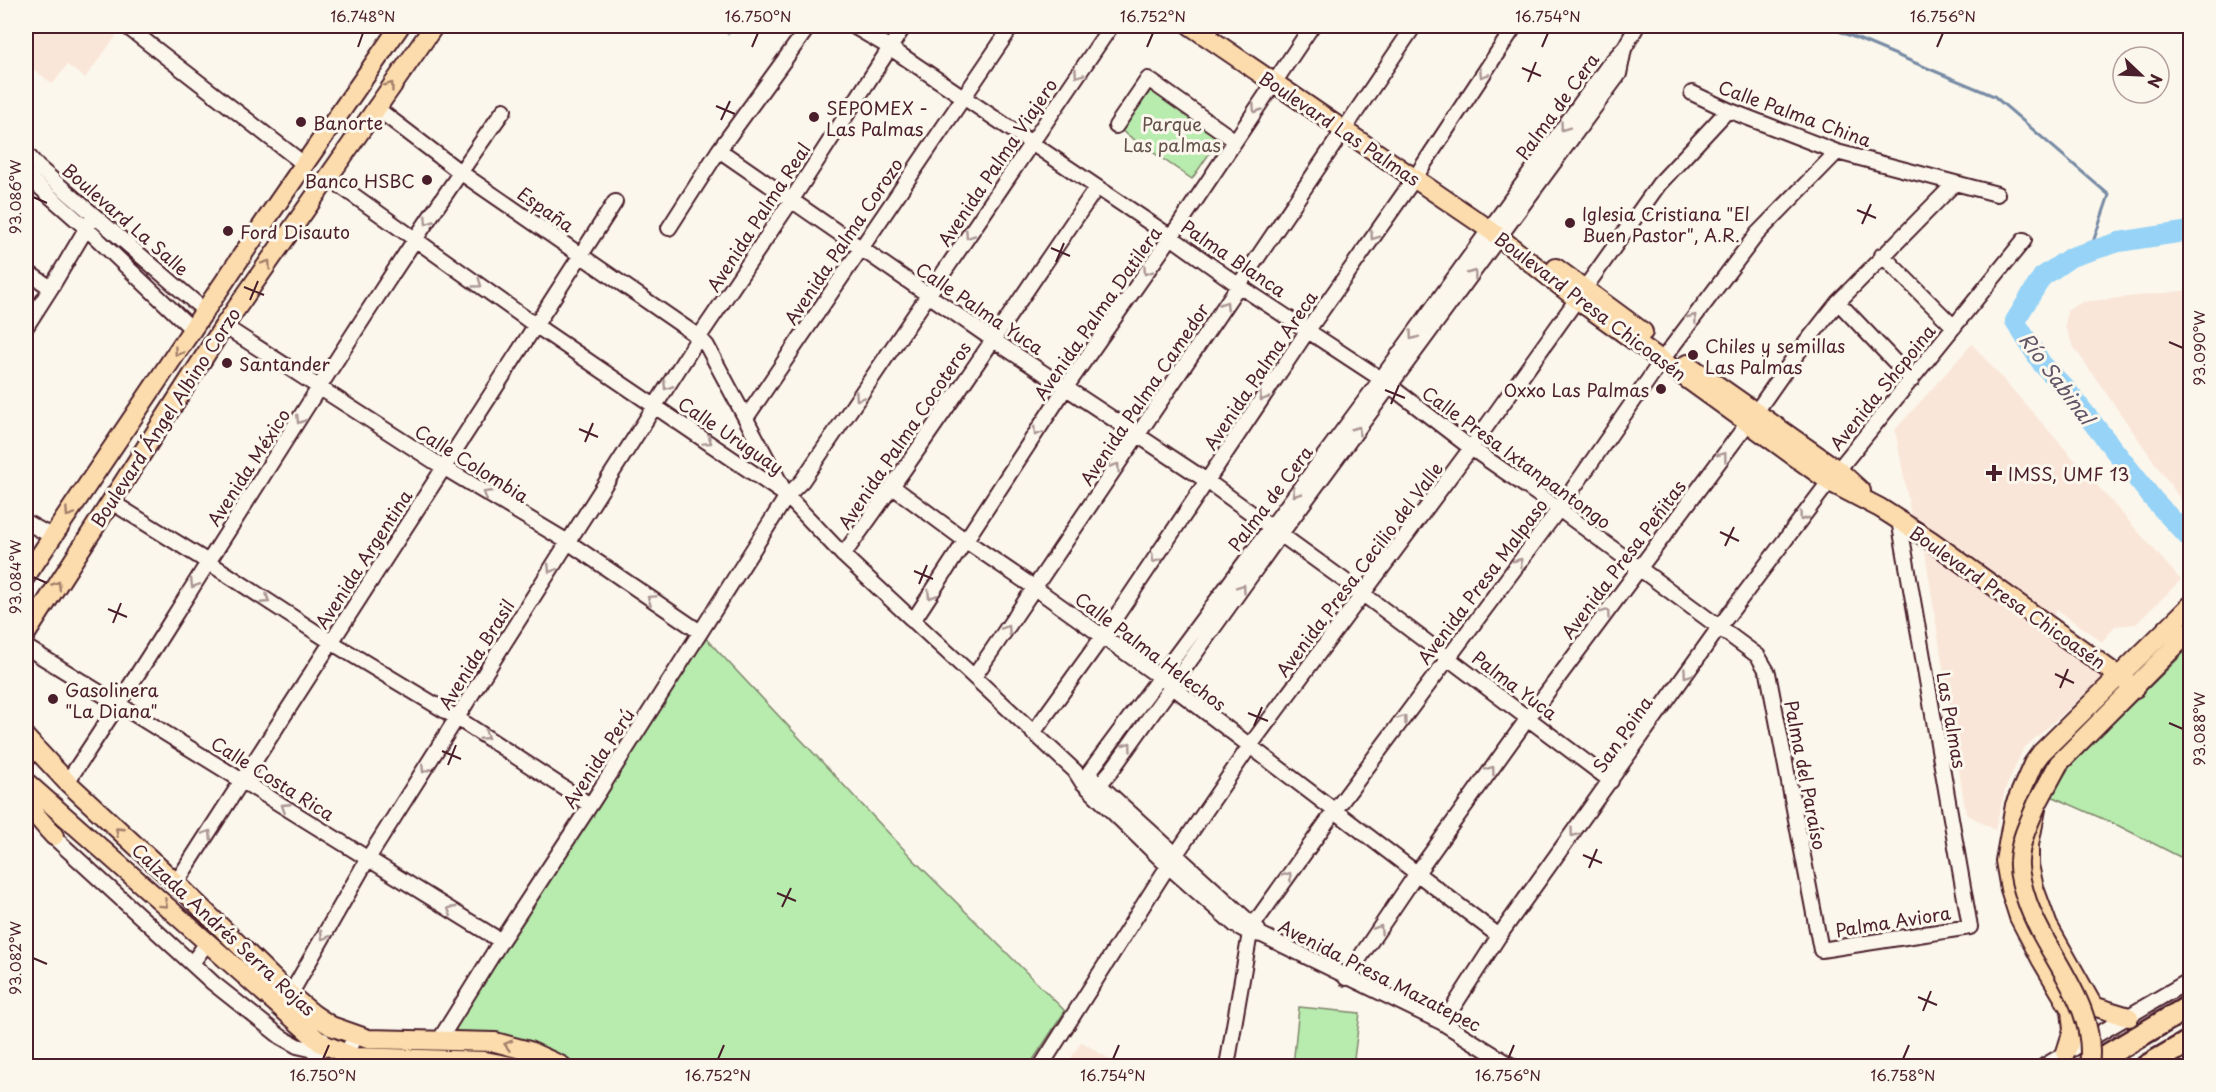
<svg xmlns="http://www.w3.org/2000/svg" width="2216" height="1092" font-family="'Playpen Sans',sans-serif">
  <rect width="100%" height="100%" fill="#fbf7ec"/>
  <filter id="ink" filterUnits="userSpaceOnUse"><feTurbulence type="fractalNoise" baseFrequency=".0167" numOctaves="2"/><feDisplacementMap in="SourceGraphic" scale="12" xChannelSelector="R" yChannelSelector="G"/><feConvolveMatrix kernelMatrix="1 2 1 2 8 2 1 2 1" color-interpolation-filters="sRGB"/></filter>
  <g filter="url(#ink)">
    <path fill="#fae6d9" d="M26,26H113L120,31L85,78L67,65L53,84L26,64Z
      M2190,290V513L2073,346L2065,327L2067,310L2083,302Z
      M1972,344L2181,580L2136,624L2115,626L2102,642L2057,610L2050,619L1911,515L1895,430Z
      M1923,540L2106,676L2023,749L2005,790L1995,830L1966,814Z
      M1081,1042H1082L1121,1066H1066Z"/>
    <path fill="#b7ecae" stroke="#80866c" stroke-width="1.5" d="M1153,87L1222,135L1192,179L1122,131Z
      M700,632L913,859L1065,1011L1029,1066H571L550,1049L498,1035L450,1031Z
      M2190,647V862L2119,826L2051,796L2072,763Z
      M1299,1007L1360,1013L1353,1066H1293Z"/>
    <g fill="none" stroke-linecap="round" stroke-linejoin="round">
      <path stroke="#788ba5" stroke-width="3" d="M718,26L728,33L733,26
        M1827,26L1994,96L2109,195L2090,251"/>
      <path stroke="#96d3f7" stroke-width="20" d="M2190,231L2119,242L2071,257L2042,277L2015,321L2042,364L2065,388L2153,499L2190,539"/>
      <defs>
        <path id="minor" d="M126,26L304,164
          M853,26L889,47L1171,237L1238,285L1381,379L1471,448L1559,509L1758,656L1768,673L1821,950L1970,927L1899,520
          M1207,37L1213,26
          M1692,93L1728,110L1837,152L1997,194
          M375,107L460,172L699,337L707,346L786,494
          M1116,126L1148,79L1234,140
          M719,150L992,339L1207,481L1363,594L1611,781
          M26,153L38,167L205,311
          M26,175L86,228L193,330
          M328,177L535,325L787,496L843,555L1075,771L1082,782L1168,866L1235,925L1250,933L1262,935L1443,1023L1512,1066
          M669,228L719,150L809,26
          M1882,255L1954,327
          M26,271L51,288
          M1838,302L1912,380
          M224,326L443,467L568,542L700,632
          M26,327L51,288L90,222
          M746,418L1012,26
          M893,487L966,541L1035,588L1161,678L1499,936
          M110,501L208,562L331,642L457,718L590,805
          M26,522L53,537
          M843,555C931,435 1012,310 1097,187
          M913,621L1066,387L1171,237L1312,26
          M26,647L501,941
          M974,677L1414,26
          M1033,733L1103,636L1308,330L1414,179L1515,26
          M1093,779L1258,930
          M67,782C116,710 162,635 209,561C305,410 400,256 504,110
          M1082,782L1381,379L1607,67L1625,47L1637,26
          M1093,792L1111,771L1280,535L1619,74L1624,49
          M46,830L213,983L281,1037L297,1046L310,1049L321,1043
          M176,883L615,202
          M192,963L207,943
          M1346,978L1417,873L1528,718L1756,412L1793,359L1838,302L1955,183
          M290,995L367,860L568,542L699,337L791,201L904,26
          M1443,1023L1499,936L1720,626L1838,470L2024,240
          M440,1039L501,941L593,801L787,496L802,481L1111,26
          M313,1066L323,1040
          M338,1066L356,1036
          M1041,1066L1168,866L1249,747L1471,448L1659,184L1728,110
          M1227,1066L1250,933L1254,924L1336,809L1559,509L1662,360L1757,234L1837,152
          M2044,1066L2190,980"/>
        <path id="major" d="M1191,26L1490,230L1578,300L1830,482L1880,508L1930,540L2135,688
          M1556,268L1643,332
          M1687,364L1838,470L1861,491
          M26,576L272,211L400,26
          M26,634L224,326L434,26
          M26,738L67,782L176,883L290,995L313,1014L331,1026L368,1039L495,1042L529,1051L562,1066
          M26,782L321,1043L354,1057L485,1061L511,1066
          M26,804L54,836
          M2129,1017L2093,1006L2048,926L2034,888L2029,865V845L2037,804L2059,763L2190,631
          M2066,1052L2073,1030L2071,1010L2042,961L2019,917L2010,889L2005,861L2015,805L2033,764L2041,753L2190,606"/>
        <path id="highway" d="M2089,1066L2190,1006
          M2147,1066L2190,1041"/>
      </defs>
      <use href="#minor" stroke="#4a1f2b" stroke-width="18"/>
      <use href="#major" stroke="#4a1f2b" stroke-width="22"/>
      <use href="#highway" stroke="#4a1f2b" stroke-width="26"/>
      <use href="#minor" stroke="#fbf7ec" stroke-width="14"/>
      <use href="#major" stroke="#fcdcac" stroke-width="18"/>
      <use href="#highway" stroke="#fcdcac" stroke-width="21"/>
      <defs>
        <path id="major-bridge" d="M2037,804C2029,823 2020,840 2019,861C2018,874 2023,889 2027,901C2046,957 2098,1004 2089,1066"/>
      </defs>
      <use href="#major-bridge" stroke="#4a1f2b" stroke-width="22" stroke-linecap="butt"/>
      <use href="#major-bridge" stroke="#fcdcac" stroke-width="18"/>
    </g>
    <defs><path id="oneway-chevron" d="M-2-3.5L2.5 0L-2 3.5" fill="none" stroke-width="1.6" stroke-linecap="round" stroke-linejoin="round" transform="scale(1.5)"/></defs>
    <g stroke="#ab9695">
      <use href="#oneway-chevron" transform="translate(1078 74) rotate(124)"/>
      <use href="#oneway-chevron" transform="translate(1483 74) rotate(123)"/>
      <use href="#oneway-chevron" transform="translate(1256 109) rotate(124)"/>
      <use href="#oneway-chevron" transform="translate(1564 127) rotate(126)"/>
      <use href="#oneway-chevron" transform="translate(428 221) rotate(123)"/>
      <use href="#oneway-chevron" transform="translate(969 235) rotate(124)"/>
      <use href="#oneway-chevron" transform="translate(1374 236) rotate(125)"/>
      <use href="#oneway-chevron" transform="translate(1147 271) rotate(125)"/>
      <use href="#oneway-chevron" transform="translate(1473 274) rotate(-53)"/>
      <use href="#oneway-chevron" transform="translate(478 284) rotate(36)"/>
      <use href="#oneway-chevron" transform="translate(1225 305) rotate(-56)"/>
      <use href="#oneway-chevron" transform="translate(1693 318) rotate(-53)"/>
      <use href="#oneway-chevron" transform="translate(1413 336) rotate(126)"/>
      <use href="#oneway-chevron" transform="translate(667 386) rotate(123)"/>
      <use href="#oneway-chevron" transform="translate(859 397) rotate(124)"/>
      <use href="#oneway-chevron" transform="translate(1263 397) rotate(124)"/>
      <use href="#oneway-chevron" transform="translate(300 420) rotate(122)"/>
      <use href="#oneway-chevron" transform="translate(1357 430) rotate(-54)"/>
      <use href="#oneway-chevron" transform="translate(1037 432) rotate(123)"/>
      <use href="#oneway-chevron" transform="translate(708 441) rotate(34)"/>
      <use href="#oneway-chevron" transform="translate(1723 456) rotate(-53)"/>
      <use href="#oneway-chevron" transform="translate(1116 467) rotate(-56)"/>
      <use href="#oneway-chevron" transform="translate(1296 493) rotate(127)"/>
      <use href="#oneway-chevron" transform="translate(487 494) rotate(-149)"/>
      <use href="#oneway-chevron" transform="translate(1803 517) rotate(127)"/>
      <use href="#oneway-chevron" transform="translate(1155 559) rotate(124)"/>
      <use href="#oneway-chevron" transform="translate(1519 562) rotate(-53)"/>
      <use href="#oneway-chevron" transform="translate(551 569) rotate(122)"/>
      <use href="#oneway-chevron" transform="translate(194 584) rotate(122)"/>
      <use href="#oneway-chevron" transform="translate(1242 588) rotate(-54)"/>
      <use href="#oneway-chevron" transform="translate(931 595) rotate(123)"/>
      <use href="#oneway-chevron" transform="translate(651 599) rotate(-146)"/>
      <use href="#oneway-chevron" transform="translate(266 600) rotate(33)"/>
      <use href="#oneway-chevron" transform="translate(1606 613) rotate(-54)"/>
      <use href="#oneway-chevron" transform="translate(1007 629) rotate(-56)"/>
      <use href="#oneway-chevron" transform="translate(1687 674) rotate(125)"/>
      <use href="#oneway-chevron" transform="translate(1403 719) rotate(-54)"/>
      <use href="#oneway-chevron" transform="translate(485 736) rotate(33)"/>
      <use href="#oneway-chevron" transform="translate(1128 746) rotate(-54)"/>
      <use href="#oneway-chevron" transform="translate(425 769) rotate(122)"/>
      <use href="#oneway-chevron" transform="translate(1491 770) rotate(-54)"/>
      <use href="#oneway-chevron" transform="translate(285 807) rotate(-147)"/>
      <use href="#oneway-chevron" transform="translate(1574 833) rotate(126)"/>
      <use href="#oneway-chevron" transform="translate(208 834) rotate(-57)"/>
      <use href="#oneway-chevron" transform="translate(1288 876) rotate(-54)"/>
      <use href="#oneway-chevron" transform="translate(451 910) rotate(-149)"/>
      <use href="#oneway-chevron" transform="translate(1379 929) rotate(-56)"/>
      <use href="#oneway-chevron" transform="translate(324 936) rotate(120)"/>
    </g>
    <g stroke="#a37e6c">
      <use href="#oneway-chevron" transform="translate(390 86) rotate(-54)"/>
      <use href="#oneway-chevron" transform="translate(267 264) rotate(-55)"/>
      <use href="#oneway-chevron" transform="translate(178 352) rotate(124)"/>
      <use href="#oneway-chevron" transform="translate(69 513) rotate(124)"/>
      <use href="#oneway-chevron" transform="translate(57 585) rotate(-58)"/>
      <use href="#oneway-chevron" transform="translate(119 831) rotate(-137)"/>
      <use href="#oneway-chevron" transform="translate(164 904) rotate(42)"/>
      <use href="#oneway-chevron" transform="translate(508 1045) rotate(-165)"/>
    </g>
  </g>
  <path fill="none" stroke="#4a1f2b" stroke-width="2" d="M358,47L363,33M752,47L758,33M1147,47L1153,33M1542,47L1548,33M1937,47L1943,33M1522,68L1541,76M1528,82L1536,62M716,106L735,114M721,120L730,101M33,197L47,203M1857,210L1876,218M1862,224L1871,204M1051,248L1070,256M1056,262L1064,243M244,287L264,295M250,300L258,281M2169,342L2183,348M1385,390L1405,398M1391,404L1399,385M579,429L598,437M585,442L593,423M1720,532L1739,541M1725,546L1734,527M914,571L933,579M33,577L47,583M919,584L927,565M108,609L127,617M113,623L121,603M2055,674L2074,683M2060,688L2068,669M1248,713L1268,721M2169,723L2183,729M1254,726L1262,707M442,751L461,759M448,765L456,745M1583,855L1602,863M1589,868L1597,849M777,893L796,901M782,907L791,888M33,958L47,964M1918,997L1937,1005M1923,1011L1931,991M323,1059L329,1045M718,1059L724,1045M1113,1059L1119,1045M1508,1059L1514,1045M1903,1059L1909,1045"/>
  <g fill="#4a1f2b" stroke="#fbf7ec" stroke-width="2">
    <circle cx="814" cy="117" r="6"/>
    <circle cx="301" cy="122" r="6"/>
    <circle cx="427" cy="180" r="6"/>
    <circle cx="1570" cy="223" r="6"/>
    <circle cx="228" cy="231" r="6"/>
    <circle cx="1693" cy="355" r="6"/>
    <circle cx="227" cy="363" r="6"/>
    <circle cx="1661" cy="389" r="6"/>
    <path d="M1991 464h6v6h6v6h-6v6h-6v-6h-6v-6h6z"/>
    <circle cx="53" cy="699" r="6"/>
  </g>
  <g text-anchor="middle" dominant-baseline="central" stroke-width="6" stroke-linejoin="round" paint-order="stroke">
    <g font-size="18" fill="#4a1f2b" stroke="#fbf7ec">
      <text transform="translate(1557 106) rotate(-54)">Palma de Cera</text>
      <text transform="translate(1795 113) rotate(20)">Calle Palma China</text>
      <text transform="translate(1340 128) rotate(34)">Boulevard Las Palmas</text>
      <text transform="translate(997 162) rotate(-56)">Avenida Palma Viajero</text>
      <text transform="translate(546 209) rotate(35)">España</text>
      <text transform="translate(758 217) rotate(-57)">Avenida Palma Real</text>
      <text transform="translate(126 219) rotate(41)">Boulevard La Salle</text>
      <text transform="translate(843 241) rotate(-56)">Avenida Palma Corozo</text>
      <text transform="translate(1234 258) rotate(34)">Palma Blanca</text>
      <text transform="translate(1591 306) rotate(37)">Boulevard Presa Chicoasén</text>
      <text transform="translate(980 308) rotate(34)">Calle Palma Yuca</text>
      <text transform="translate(1097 313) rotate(-55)">Avenida Palma Datilera</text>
      <text transform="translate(1260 370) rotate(-56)">Avenida Palma Areca</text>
      <text transform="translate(1882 387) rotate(-51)">Avenida Shcpoina</text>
      <text transform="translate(1144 394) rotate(-56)">Avenida Palma Camedor</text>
      <text transform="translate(165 417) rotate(-57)">Boulevard Ángel Albino Corzo</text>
      <text transform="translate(731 435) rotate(34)">Calle Uruguay</text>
      <text transform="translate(904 435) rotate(-56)">Avenida Palma Cocoteros</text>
      <text transform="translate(1517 457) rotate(36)">Calle Presa Ixtanpantongo</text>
      <text transform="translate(472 463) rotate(32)">Calle Colombia</text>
      <text transform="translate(248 467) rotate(-57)">Avenida México</text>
      <text transform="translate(1270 498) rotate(-53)">Palma de Cera</text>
      <text transform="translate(363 559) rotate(-57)">Avenida Argentina</text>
      <text transform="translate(1623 559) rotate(-53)">Avenida Presa Peñitas</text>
      <text transform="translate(1359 569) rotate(-53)">Avenida Presa Cecilio del Valle</text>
      <text transform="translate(1482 581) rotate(-53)">Avenida Presa Malpaso</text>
      <text transform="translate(2008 597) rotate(35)">Boulevard Presa Chicoasén</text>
      <text transform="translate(1151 651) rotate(37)">Calle Palma Helechos</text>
      <text transform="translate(476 654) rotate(-58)">Avenida Brasil</text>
      <text transform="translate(1515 685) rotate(37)">Palma Yuca</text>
      <text transform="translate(1952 720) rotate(80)">Las Palmas</text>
      <text transform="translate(1622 734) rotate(-55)">San Poina</text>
      <text transform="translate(598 758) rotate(-57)">Avenida Perú</text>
      <text transform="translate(1806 775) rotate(79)">Palma del Paraíso</text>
      <text transform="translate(273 778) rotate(32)">Calle Costa Rica</text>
      <text transform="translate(1893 921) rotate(-9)">Palma Aviora</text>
      <text transform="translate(224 929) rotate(43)">Calzada Andrés Serra Rojas</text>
      <text transform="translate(1380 975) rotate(27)">Avenida Presa Mazatepec</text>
    </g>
    <g font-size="18" fill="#4a1f2b" stroke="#fbf7ec" text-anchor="start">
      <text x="826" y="107">SEPOMEX -<tspan x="826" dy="21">Las Palmas</tspan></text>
      <text x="313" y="122">Banorte</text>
      <text x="415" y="180" text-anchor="end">Banco HSBC</text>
      <text x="1582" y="213">Iglesia Cristiana "El<tspan x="1582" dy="21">Buen Pastor", A.R.</tspan></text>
      <text x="240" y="231">Ford Disauto</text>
      <text x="1705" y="345">Chiles y semillas<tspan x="1705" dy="21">Las Palmas</tspan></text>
      <text x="239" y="363">Santander</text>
      <text x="1649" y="389" text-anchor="end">Oxxo Las Palmas</text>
      <text x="2008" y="473">IMSS, UMF 13</text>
      <text x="65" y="689">Gasolinera<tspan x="65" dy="21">"La Diana"</tspan></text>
    </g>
    <g font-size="18" fill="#65524c" stroke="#fbf7ec">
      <text x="1172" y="123">Parque<tspan x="1172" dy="21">Las palmas</tspan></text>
    </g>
    <g font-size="20" font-style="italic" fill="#615568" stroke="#fbf7ec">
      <text transform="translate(2057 378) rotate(53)">Río Sabinal</text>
    </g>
  </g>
  <rect width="2216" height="1092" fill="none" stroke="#fbf7ec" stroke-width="66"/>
  <g transform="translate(2141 75) rotate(113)"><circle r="28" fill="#fbf7ec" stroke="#b4a19f" stroke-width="1.5"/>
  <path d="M0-4.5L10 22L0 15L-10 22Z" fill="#4a1f2b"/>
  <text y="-9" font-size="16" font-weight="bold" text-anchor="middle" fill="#4a1f2b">N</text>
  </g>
  <rect x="33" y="33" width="2150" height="1026" fill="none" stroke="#4a1f2b" stroke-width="2"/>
  <g font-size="15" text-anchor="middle" fill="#4a1f2b">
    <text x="363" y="22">16.748°N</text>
    <text x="758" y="22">16.750°N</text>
    <text x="1153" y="22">16.752°N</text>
    <text x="1548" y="22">16.754°N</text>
    <text x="1943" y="22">16.756°N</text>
    <text transform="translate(16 197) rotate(-90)" y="5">93.086°W</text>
    <text transform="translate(2200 348) rotate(-90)" y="5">93.090°W</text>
    <text transform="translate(16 577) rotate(-90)" y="5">93.084°W</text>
    <text transform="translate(2200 729) rotate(-90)" y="5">93.088°W</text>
    <text transform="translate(16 958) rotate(-90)" y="5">93.082°W</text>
    <text x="323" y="1081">16.750°N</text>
    <text x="718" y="1081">16.752°N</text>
    <text x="1113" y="1081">16.754°N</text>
    <text x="1508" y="1081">16.756°N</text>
    <text x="1903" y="1081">16.758°N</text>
  </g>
</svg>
